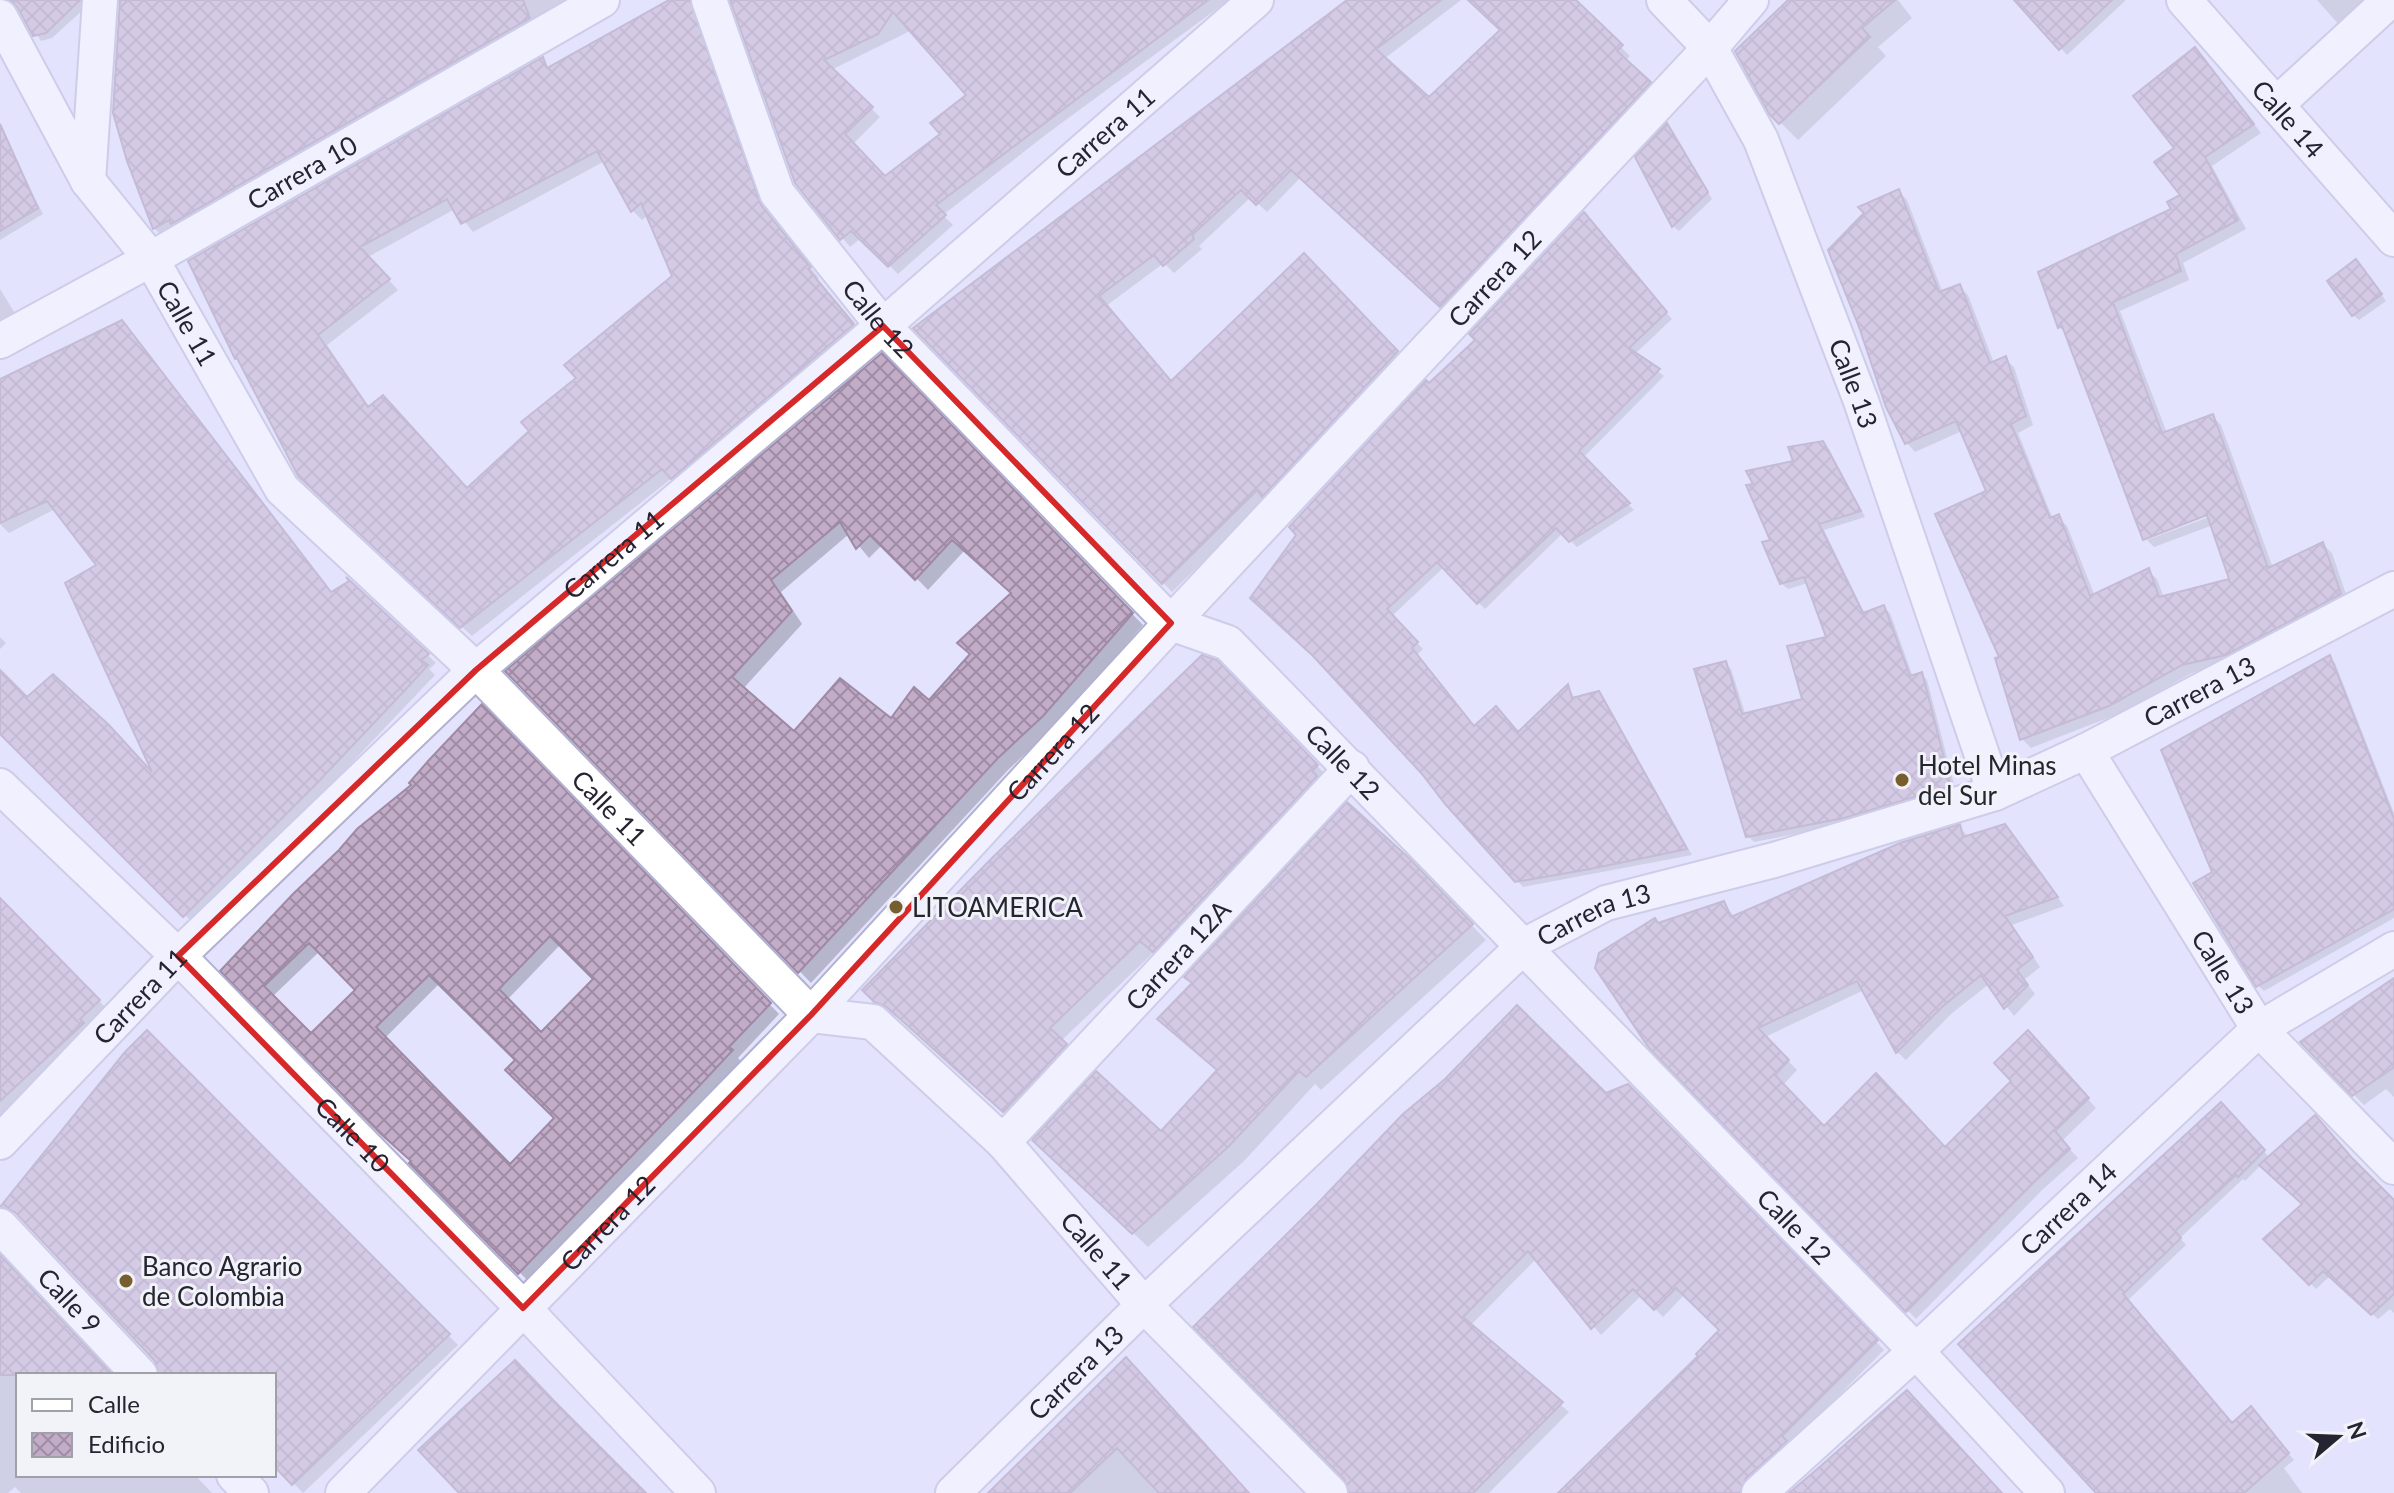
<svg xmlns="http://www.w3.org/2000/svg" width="2394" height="1493" font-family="Lato,sans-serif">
  <defs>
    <pattern id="building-cross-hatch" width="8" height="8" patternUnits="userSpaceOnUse" patternTransform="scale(2)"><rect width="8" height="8" fill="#c2acc8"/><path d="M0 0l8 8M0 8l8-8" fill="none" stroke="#9d8ca3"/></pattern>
  </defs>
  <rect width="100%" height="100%" fill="#e3e3fe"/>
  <path fill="#0003" fill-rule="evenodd" d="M7,0H87L85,8L52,38L41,41L21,9Z
    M120,0H569L462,59L466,68L163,237L154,228L129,161Z
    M673,0H676L721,98L731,108L770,217L819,278L816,280L862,335L682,487L672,478L472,636L310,486L237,358L486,104ZM605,161L633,211L642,220L648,215L675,277L532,431L467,490L370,408L327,345L398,290L368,257L455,209L473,232Z
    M883,0H1229L1048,133L943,215L953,225L898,274L861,238L850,247L797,182L749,46ZM912,30L969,95L943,135L885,178L853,144L880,117L831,70Z
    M1354,0H1461L1384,59L1429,99L1502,30L1470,0H1573L1630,56L1625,61L1659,92L1450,315L1301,177L1267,212L1251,197L1199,246L1202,249L1174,273L1164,263L1106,306L1172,384L1304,256L1406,362L1172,592L916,329Z
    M1791,0H1898L1912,18L1878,47L1886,56L1798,140L1771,113Z
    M2017,0H2125V1L2067,55Z
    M2317,0H2369L2342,28Z
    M2203,58L2261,133L2212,166L2246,229L2183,263L2189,280L2120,311L2167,433L2212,416L2221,425L2273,568L2323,544L2332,553L2349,603L2235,663L2192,673L2118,714L2031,748L2022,739L2002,658L1989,492L1962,431L1915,452L1907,443L1898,191L1907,200L1943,293L1959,286L1968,295L1994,363L2005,359L2014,367L2033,425L2018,433L2053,519L2058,517L2067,526L2095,596L2148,571L2157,579L2164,598L2232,581L2213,525L2154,547L2147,540L2217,514L2216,510L2147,536V540L2145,539L2067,334L2059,327L2174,210L2183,195L2177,148Z
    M1667,126L1712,199L1679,231L1673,226Z
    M0,131L43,214L0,240Z
    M1590,221L1672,319L1635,354L1664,376L1583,458L1634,510L1577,547L1563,533L1485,609L1444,567L1392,616L1423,649L1416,656L1475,728L1518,734L1568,686L1575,699L1599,694L1605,700L1692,855L1523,887L1424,773L1318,659L1429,386L1478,341Z
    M2362,268L2386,301L2359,320L2353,315Z
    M0,289L16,315L0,324Z
    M130,331L332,594L350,583L436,663L429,669L435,675L325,791L193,923L0,731V672L27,700L156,779L99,566L55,509L9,533L0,524V382Z
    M882,356L1143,625L1054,727L1008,770L811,983L508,672ZM849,534L869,558L883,544L928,590L965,550L1013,594L972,655L929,703L891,721L794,734L743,689L802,624L781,592Z
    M1822,443L1829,449L1865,517L1824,530L1865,614L1883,607L1890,613L1913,677L1921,674L1927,680L1956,792L1851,823L1754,842L1748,836L1725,663L1731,669L1746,716L1805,701L1828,638L1808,583L1788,589L1781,583L1773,541L1795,463Z
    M0,637L6,643L0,649Z
    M2329,657L2335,663L2394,813V918L2264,991L2258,985L2215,873Z
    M1216,662L1329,778L1167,962L1154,952L1061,1041L1078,1058L1017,1123L901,1019L889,1014L864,990Z
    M482,707L779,1014L738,1058L741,1061L529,1282L412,1163L414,1162L223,970L414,785ZM561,944L596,979L541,1035L507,1000ZM320,951L358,990L311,1036L272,997ZM440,983L518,1060L557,1118L510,1167L385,1038Z
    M2005,826L2064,906L2012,925L2040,967L2024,980L2035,994L2014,1016L1989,984L1951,1014L1906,1060L1897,1052L1864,990L1765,1037L1797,1070L1783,1085L1824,1129L1945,1149L2014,1081L2037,1042L2096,1108L2062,1141L2078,1158L2041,1191L1916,1319L1651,1047L1659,925L1724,903L1735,918L1959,827L1969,837Z
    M1408,860L1486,940L1321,1090L1315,1084L1244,1161L1148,1247L1050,1154L1162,1134L1219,1072L1160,1019Z
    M0,901L108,1010L0,1122Z
    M2394,982V1097L2386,1089L2364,1105L2303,1043Z
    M147,1033L458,1345L303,1493L274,1463V1375H189Z
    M1628,1086L1884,1350L1789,1445L1749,1493H1563L1701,1356L1722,1330L1685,1294L1663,1317L1642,1295L1601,1335L1537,1258L1470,1326L1569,1412L1489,1493H1351V1488L1606,1096Z
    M2221,1105L2270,1158L2358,1167L2394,1204V1313L2390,1309L2378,1319L2330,1276L2316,1289L2266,1239L2304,1204L2261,1165L2245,1181L2243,1179L2180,1238L2186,1245L2127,1301L2232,1425L2256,1415L2294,1460L2284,1468L2302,1493H2098L1961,1344Z
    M0,1280L103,1375H18V1475H195L212,1493H21L15,1487L8,1493H0Z
    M1126,1360L1247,1493H989Z"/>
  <path fill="url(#building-cross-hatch)" stroke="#9f8aa6" stroke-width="2" fill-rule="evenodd" d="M10,0H80L46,33L33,36L18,8Z
    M120,0H523L530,18L171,224L169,220L153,229L127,161L113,113Z
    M669,0H690L761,205L811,267L808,269L854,324L671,479L662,469L460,628L298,476L237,358L235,359L188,261L543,57L547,68ZM597,151L631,212L641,203L672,276L564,365L576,378L521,422L529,431L467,488L383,395L368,407L318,335L390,279L360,247L447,199L461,224Z
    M730,0H1208L936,205L946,215L888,267L851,231L840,240L795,183ZM893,12L966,95L930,123L940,134L885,176L845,134L873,107L824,60L878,34Z
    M1347,0H1441L1376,49L1429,97L1500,30L1468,0H1576L1623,45L1617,51L1651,82L1440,307L1291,170L1256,205L1241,190L1192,235L1194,239L1163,266L1154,255L1099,296L1171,381L1304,253L1398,351L1262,497L1257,490L1162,584L913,328Z
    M1788,0H1895L1862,28L1870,37L1779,124L1769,114L1735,51Z
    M2014,0H2112L2059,50Z
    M2195,47L2254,124L2205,157L2238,220L2176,254L2181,271L2113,302L2162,433L2213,414L2268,568L2323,542L2341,594L2226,655L2182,665L2109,706L2020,740L1995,658L1999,657L1935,514L1986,491L1956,421L1905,444L1886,407L1859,327L1828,250L1864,213L1858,207L1899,189L1939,292L1960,284L1990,363L2006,356L2026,416L2011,424L2050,518L2059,514L2090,596L2149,568L2159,597L2229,579L2207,515L2143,540L2062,326L2058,328L2038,272L2171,209L2167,202L2180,195L2154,162L2174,148L2133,96Z
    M1667,123L1708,192L1672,227L1635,157Z
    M0,124L38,208L0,231Z
    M1584,212L1667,312L1629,348L1660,369L1579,451L1630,503L1569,542L1556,528L1477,604L1437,562L1387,609L1418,642L1412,648L1474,726L1496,706L1518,732L1568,684L1572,698L1599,691L1687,849L1590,869L1515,882L1446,805L1422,774L1313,656L1250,598L1296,535L1289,527L1426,380L1429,383L1475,340L1469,334Z
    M2356,259L2382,294L2352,316L2327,281Z
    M122,320L331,592L349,581L346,577L429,654L421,660L428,665L406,689L317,783L183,917L0,734V670L27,697L53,674L109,725L152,772L65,583L96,565L47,501L0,523V379Z
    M882,353L1133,613L1043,716L997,759L798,973L505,671ZM840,522L856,549L870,535L915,580L952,540L1011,593L957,643L970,654L929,700L914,687L891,718L840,678L794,731L732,677L792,611L771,580Z
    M1823,441L1861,511L1819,524L1863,613L1884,605L1910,676L1922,672L1951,786L1844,818L1746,837L1694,669L1726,661L1742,714L1802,699L1787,646L1826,637L1804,577L1780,584L1762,542L1770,540L1746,485L1753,484L1746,471L1793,461L1788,447Z
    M1202,655L1217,660L1318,765L1312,771L1317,776L1153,952L1140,941L1050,1028L1067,1044L1003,1112L887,1007L874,1002L862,990L994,856Z
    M2330,655L2394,819V909L2256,987L2193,883L2212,872L2161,750Z
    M482,704L771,1003L729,1047L733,1050L701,1084L518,1274L409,1163L411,1161L381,1134L220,971L293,894L339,850L357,829L411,785L409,783L429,760ZM550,936L593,979L541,1032L499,989ZM309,943L355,990L311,1033L264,986ZM429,975L515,1060L505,1070L554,1118L510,1164L376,1027Z
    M1347,802L1409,858L1473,924L1306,1077L1299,1071L1229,1146L1132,1234L1032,1140L1096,1071L1161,1131L1217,1070L1157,1019L1192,983L1184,977Z
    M1960,824L1963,837L2005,824L2058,897L2005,916L2033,957L2017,970L2028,985L2004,1009L1981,975L1943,1006L1896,1053L1857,981L1758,1028L1789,1060L1775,1075L1824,1126L1876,1073L1945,1147L2011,1081L1994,1063L2028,1030L2089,1098L2055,1131L2070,1149L2033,1183L1906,1312L1649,1048L1595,968L1599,953L1655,918L1658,923L1724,901L1731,917L1900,843Z
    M0,898L100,1000L80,1019L84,1023L0,1101Z
    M2394,978V1067L2352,1096L2300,1042Z
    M1517,1005L1606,1093L1628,1084L1878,1340L1782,1436L1787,1441L1746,1478L1740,1493H1558L1698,1356L1696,1354L1719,1330L1676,1288L1654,1310L1633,1289L1591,1329L1528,1251L1463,1317L1563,1402L1473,1493H1349L1344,1479L1193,1327L1316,1205L1403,1114L1445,1079Z
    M147,1030L450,1334L292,1485L274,1466V1375H159L155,1361L15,1212L0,1207L125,1052Z
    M2221,1102L2265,1150L2238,1177L2236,1175L2175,1231L2181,1238L2123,1294L2232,1423L2251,1406L2289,1453L2244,1493H2096L1958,1344Z
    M2315,1115L2352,1158L2394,1200V1294L2371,1315L2323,1271L2309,1285L2263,1239L2302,1204L2259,1165Z
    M0,1255L113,1375H0Z
    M1126,1357L1249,1493H1159L1117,1448L1070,1493H988Z
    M515,1360L557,1404L646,1493H459L418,1450Z
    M1907,1390L2002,1493H1789L1815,1471Z"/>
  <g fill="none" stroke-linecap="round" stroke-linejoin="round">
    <defs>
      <g id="minor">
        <path id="s1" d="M709,0L777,193L883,326L1171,623L1228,643L1916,1351L2047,1493"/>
        <path id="s2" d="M1664,0L1710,48L1761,140L1861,401L1995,793"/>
        <path id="s3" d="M2184,0L2394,239"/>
        <path id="s4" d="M0,17L88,181L151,259L282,489L476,670L811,1015L873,1022L1003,1142L1144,1305L1330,1493"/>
        <path d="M2276,105L2390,0"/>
        <path d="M88,181L100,0"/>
        <path id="s5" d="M0,341L151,259L602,0"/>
        <path id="s6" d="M2086,751L2259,1029L2394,1167"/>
        <path id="s7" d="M0,786L178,956L523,1308L698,1493"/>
        <path id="s8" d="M0,1142L178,956L476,670L883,326L1256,0"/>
        <path id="s9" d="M1003,1142L1352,768"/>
        <path id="s10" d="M0,1226L140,1375"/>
        <path d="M234,1475L251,1493"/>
        <path id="s11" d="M343,1493L811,1015L1171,623L1710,48L1751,0"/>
        <path id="s12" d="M953,1493L1144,1305L1524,946L1606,903L1774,860L1995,793L2086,751L2394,589"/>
        <path id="s13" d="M1759,1493L1916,1351L2259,1029L2394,949"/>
      </g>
    </defs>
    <use href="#minor" stroke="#b2b1d1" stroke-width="38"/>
    <use href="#minor" stroke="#fff" stroke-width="34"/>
  </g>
  <path d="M0 0H2394V1493H0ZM883,326L1171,623L811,1015L523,1308L178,956L476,670Z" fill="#e3e3fe" fill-opacity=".55" fill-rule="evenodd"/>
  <path fill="none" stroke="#d62828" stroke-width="6" stroke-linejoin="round" d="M883,326L1171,623L811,1015L523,1308L178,956L476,670Z"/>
  <g fill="#765e2f" stroke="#f2f2f9" stroke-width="3">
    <circle cx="1902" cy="780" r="8"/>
    <circle cx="896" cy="907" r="8"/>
    <circle cx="126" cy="1281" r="8"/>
  </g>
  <g text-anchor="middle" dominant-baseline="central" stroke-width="6" stroke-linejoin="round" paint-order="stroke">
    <g font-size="26" fill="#252531" stroke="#f2f2f9">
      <text stroke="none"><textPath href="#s3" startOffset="158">Calle 14</textPath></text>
      <text stroke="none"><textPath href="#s8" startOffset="1498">Carrera 11</textPath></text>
      <text stroke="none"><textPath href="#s5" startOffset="346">Carrera 10</textPath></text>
      <text stroke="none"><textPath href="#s11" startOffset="1674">Carrera 12</textPath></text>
      <text stroke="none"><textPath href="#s1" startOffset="366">Calle 12</textPath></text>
      <text stroke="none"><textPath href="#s4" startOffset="360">Calle 11</textPath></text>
      <text stroke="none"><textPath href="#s2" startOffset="432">Calle 13</textPath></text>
      <text stroke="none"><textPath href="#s8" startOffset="850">Carrera 11</textPath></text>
      <text stroke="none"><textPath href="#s12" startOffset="1516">Carrera 13</textPath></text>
      <text stroke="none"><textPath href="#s11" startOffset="1026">Carrera 12</textPath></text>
      <text stroke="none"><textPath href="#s1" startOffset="1014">Calle 12</textPath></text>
      <text stroke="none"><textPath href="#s4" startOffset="1008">Calle 11</textPath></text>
      <text stroke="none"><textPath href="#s12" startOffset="868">Carrera 13</textPath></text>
      <text stroke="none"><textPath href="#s9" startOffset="256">Carrera 12A</textPath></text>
      <text stroke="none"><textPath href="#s6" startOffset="260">Calle 13</textPath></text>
      <text stroke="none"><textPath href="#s8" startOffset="202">Carrera 11</textPath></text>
      <text stroke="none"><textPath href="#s7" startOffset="496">Calle 10</textPath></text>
      <text stroke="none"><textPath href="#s13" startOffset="420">Carrera 14</textPath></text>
      <text stroke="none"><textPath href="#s11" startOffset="378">Carrera 12</textPath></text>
      <text stroke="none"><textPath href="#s1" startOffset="1662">Calle 12</textPath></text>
      <text stroke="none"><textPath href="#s4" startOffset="1680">Calle 11</textPath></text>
      <text stroke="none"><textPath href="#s10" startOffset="102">Calle 9</textPath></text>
      <text stroke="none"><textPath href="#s12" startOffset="172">Carrera 13</textPath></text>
    </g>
    <g font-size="26" fill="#252531" stroke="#f2f2f9" text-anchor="start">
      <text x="1918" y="765">Hotel Minas<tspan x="1918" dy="30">del Sur</tspan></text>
      <text x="912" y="907">LITOAMERICA</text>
      <text x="142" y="1266">Banco Agrario<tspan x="142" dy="30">de Colombia</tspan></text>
    </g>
  </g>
  <rect x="16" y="1373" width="260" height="104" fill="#f2f2f9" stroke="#a0a0a9" stroke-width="2"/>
  <rect x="32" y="1399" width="40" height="12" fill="#ffffff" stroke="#a0a0a9" stroke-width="2"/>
  <text x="88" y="1413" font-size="24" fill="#252531">Calle</text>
  <rect x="32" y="1433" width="40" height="24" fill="url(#building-cross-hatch)" stroke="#a0a0a9" stroke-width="2"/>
  <text x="88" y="1453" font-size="24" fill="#252531">Edificio</text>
  <g transform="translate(2338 1437) rotate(71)" stroke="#f2f2f9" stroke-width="6" paint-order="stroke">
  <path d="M0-6L14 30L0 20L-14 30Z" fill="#252531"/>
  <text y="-12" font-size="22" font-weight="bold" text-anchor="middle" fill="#252531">N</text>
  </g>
</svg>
